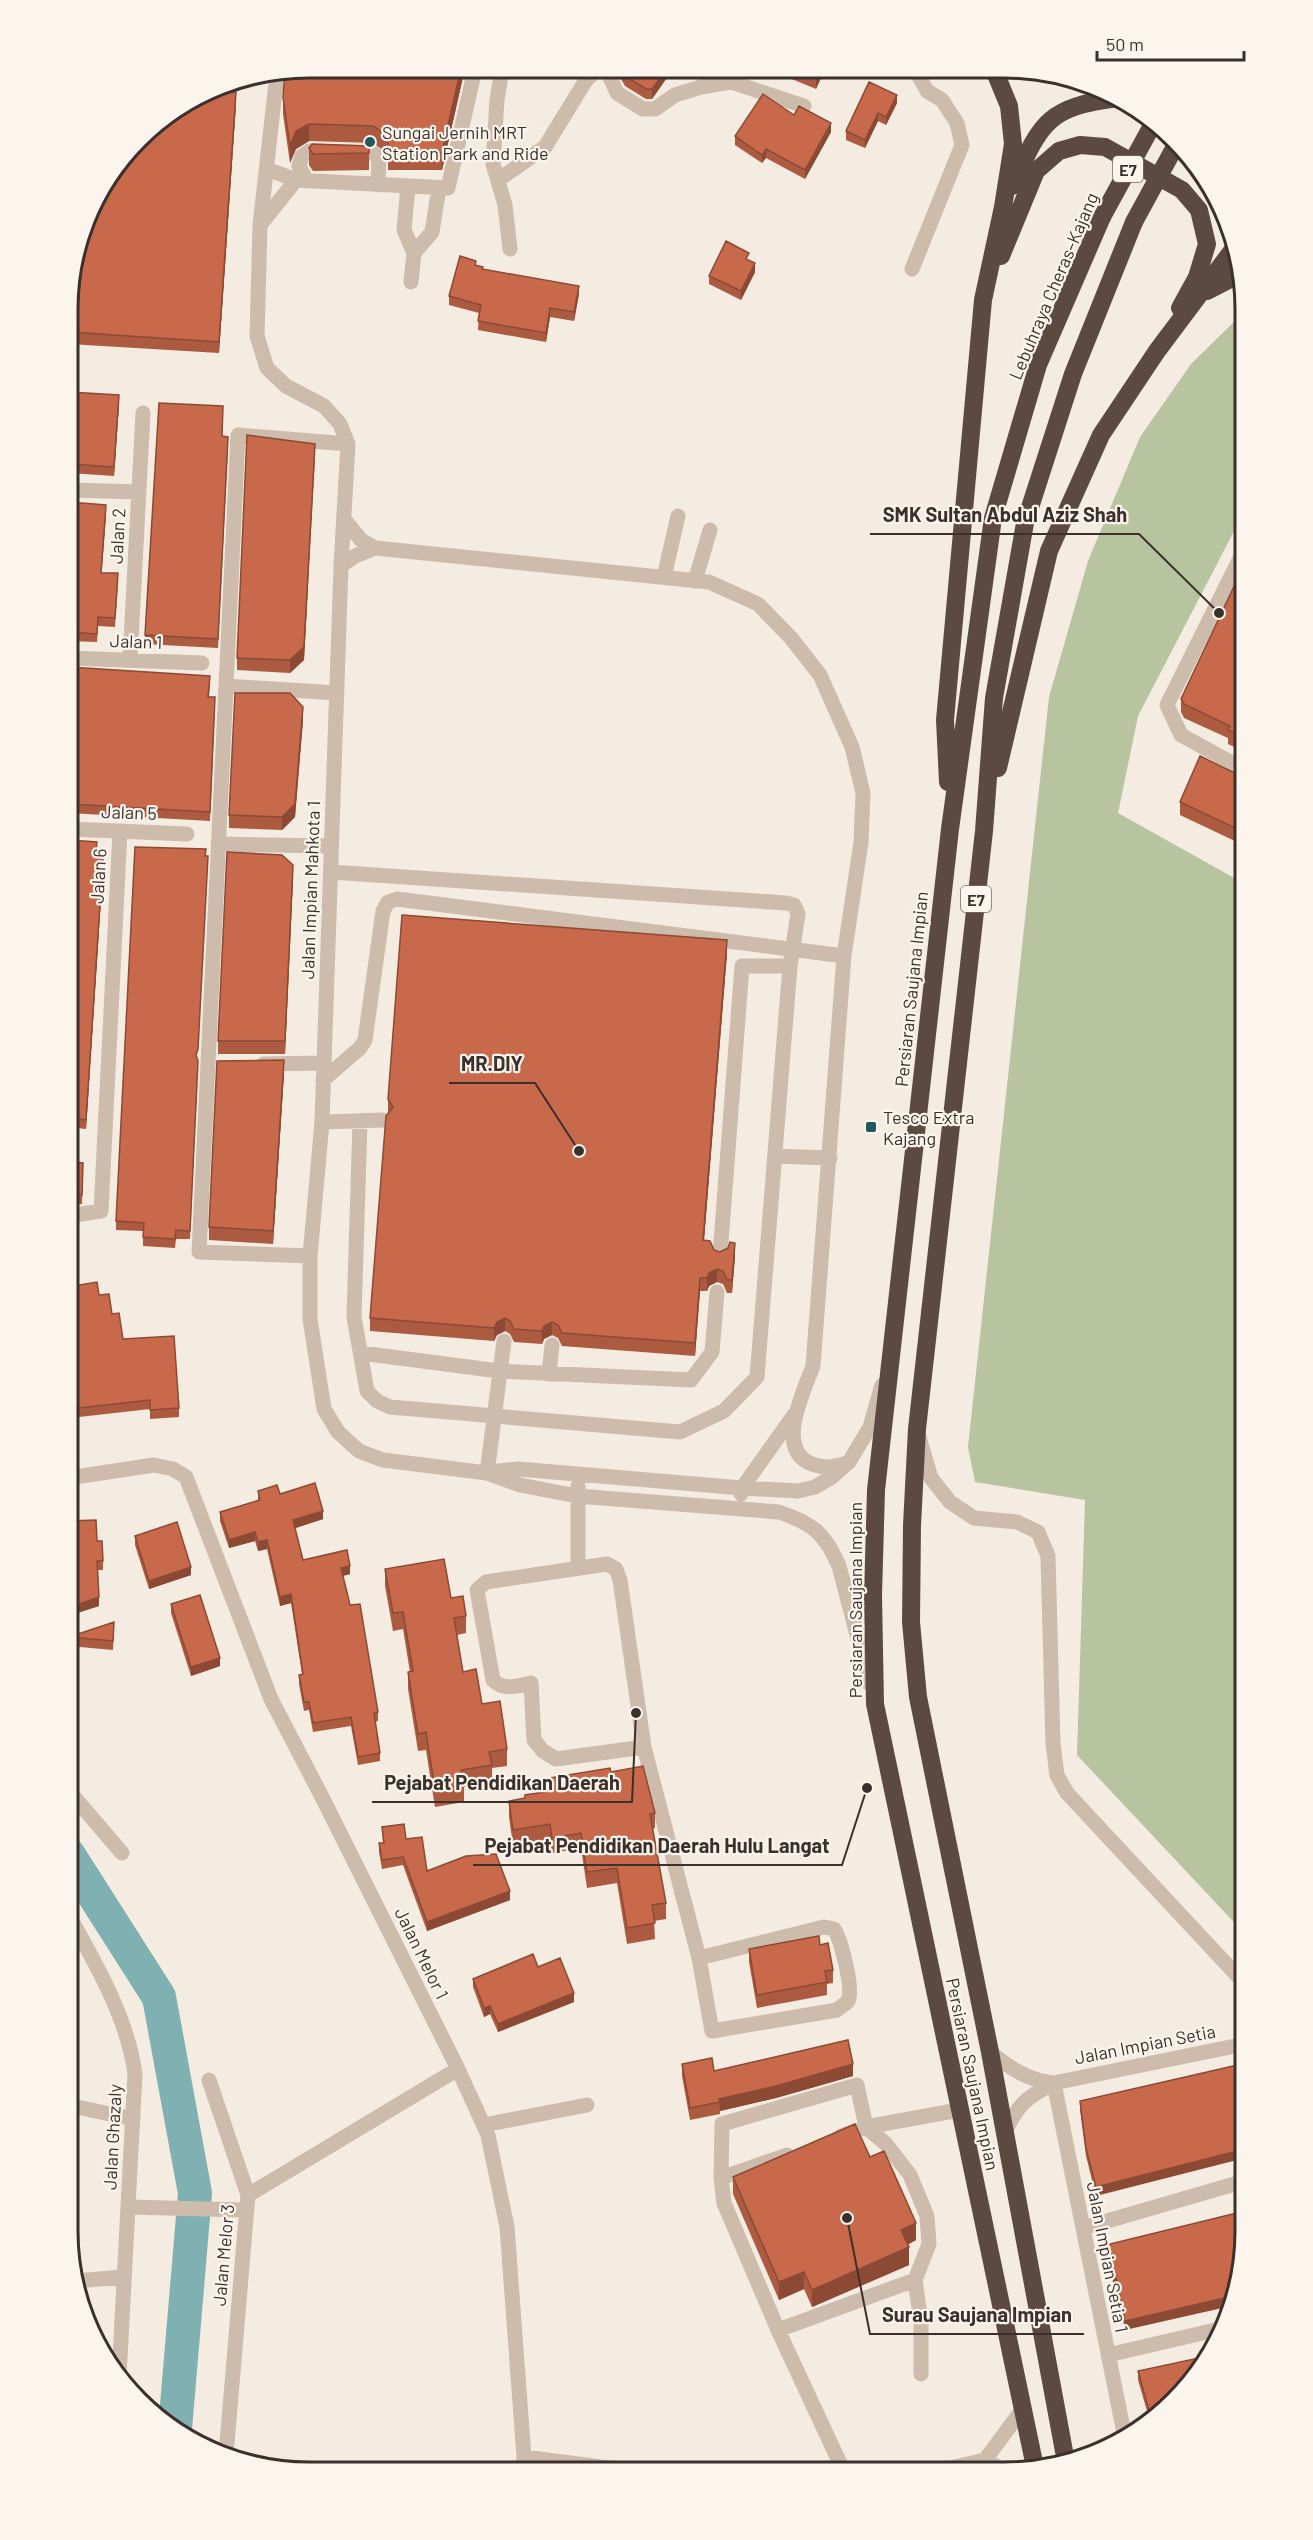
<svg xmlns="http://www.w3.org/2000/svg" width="1313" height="2540" font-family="Barlow,sans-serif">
  <rect width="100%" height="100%" fill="#f4ebe1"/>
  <path fill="#b8c4a0" d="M1245,311V510L1138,716L1118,813L1245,884V1934L1077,1755L1085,1500L975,1482L968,1447L1049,697L1088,561L1140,437L1191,364Z"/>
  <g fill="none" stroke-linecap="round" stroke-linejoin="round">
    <path stroke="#7fb0b2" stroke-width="34" d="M68,1854L159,1997L195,2193L175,2429"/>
    <path stroke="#cdbbac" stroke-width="15" d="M502,69L497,100L493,164L505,205L510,249
      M606,69L617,93L643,109H655L675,95L701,87L731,82
      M726,70L731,82L804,106
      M277,74L260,225L257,336L267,368L286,386L324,406L340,424L348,444L341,566L322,1122L310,1256V1319L324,1409L338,1432L359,1451L383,1460L487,1473L520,1485L577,1496L779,1512C812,1523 825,1533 839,1566L870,1684
      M267,169L296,180L448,188L475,69
      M498,180L545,147L586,80L598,69
      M307,181L299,166L302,156L309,151L373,153L379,158L378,185
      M408,186L404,230L414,253L411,282
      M260,225L296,180
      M414,253L432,232L439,188
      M912,269L962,145L957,123L942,100L927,91L916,71
      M69,490L139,492
      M344,519L361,540L375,548L709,582L758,604L791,638L820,675L852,747L863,793L861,842L844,956L813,1366C804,1391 774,1450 812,1464C825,1469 836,1467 849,1462
      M341,566L355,556L375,548
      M664,577L678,516
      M695,581L710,530
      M69,658L202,663
      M130,660L143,413
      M226,686L337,693
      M1245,770L1181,735L1167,705L1245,548
      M69,829L187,834
      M218,844L331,846
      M331,872L786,903L794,905L798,914L790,966L757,1377L724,1411L680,1432L390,1407L377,1401L367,1391L354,1317L360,1122
      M264,1064L324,1063
      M323,1080L360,1048L365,1040L383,911L388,902L397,899L844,956
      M322,1122L383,1120
      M775,1156L830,1158
      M69,1216L101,1211L120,831
      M720,1255L742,966H790
      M310,1256L199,1252L238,435L348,444
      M361,1353L499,1371L691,1380L712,1352L717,1292
      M549,1374L552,1345
      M919,1437L931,1478L950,1502L974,1518L1017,1522L1038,1532L1048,1556L1053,1744L1057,1775L1067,1793L1245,1984
      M490,1472L518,1469L742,1488L798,1491L815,1487L832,1477L849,1462L870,1427L882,1385
      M487,1473L504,1341
      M68,1478L154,1465L173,1469L186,1477L271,1699L322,1797L458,2069L488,2135L507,2227L524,2457L523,2471
      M578,1486V1567
      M741,1494L742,1488L794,1415
      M644,1747L620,1580L616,1569L607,1564L486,1582L477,1590L493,1680C504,1691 517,1686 531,1683L534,1740L543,1751L556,1759L644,1747L699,1958L712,2031L837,2010C840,2007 846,2004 848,2001C854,1989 841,1940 834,1929L824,1927L699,1958
      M68,1790L122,1853
      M68,1914C95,1962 128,2019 135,2074L119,2377
      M990,2052C1010,2068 1027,2080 1053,2083
      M209,2080L248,2195
      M1054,2083L1125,2438
      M68,2105L133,2119
      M484,2125L587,2105
      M1004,2133C1019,2104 1025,2098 1054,2083L1245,2044
      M841,2136L866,2127L959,2110
      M787,2155L721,2178L724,2203L778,2330L844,2472
      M721,2178L722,2124L857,2085L866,2127L886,2144L910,2175L927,2216L929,2244L915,2280
      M128,2207L245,2210
      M1083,2228L1245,2181
      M76,2281L123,2277
      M778,2330L915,2280L921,2322V2374
      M1108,2355L1224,2328
      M226,2455L248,2195L458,2069
      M524,2457L632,2471
      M985,2460L1007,2472
      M934,2472L985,2460L1022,2410"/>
    <path stroke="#5c4a42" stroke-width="18" d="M1012,186C1041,124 1045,107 1118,98
      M1001,256L1036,171L1059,151L1080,145L1105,147L1182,190L1199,210L1207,244L1197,277L1180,308
      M1207,291L1240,274
      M998,768L1049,551L1101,435L1157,351L1235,247
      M948,782L945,720L983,300L1003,207L1013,144L1009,106L995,72
      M1066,2462L990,2052L918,1697L911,1622L912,1525L917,1429L984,831L994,698L1025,523L1073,374L1134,222
      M1035,2467L875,1704L873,1595L876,1490L950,829L993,518L1038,365L1102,217"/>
    <path stroke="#5c4a42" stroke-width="18" d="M1102,217L1154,122
      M1134,222L1177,143"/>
  </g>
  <path fill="#ac5a40" d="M465,68L442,170H388V154L373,143L309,141L296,149L290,163L283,114V97Z
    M555,69H572L569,75Z
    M617,69L671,70L666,79L652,99H646L625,86L621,79V75L618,72Z
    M782,70L824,71L816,89L782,75Z
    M897,95V103L886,125L878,121L865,148L846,140V131Z
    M236,104L219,353L69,344L70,278L90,237Z
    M794,115L831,132L805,179L766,158L762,163L735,145V136Z
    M369,146V170L313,171L309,165V148Z
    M476,265L483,269L579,294L574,321L550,317L546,342L478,330L479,313L449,305V296Z
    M755,272L741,300L709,284V276Z
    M69,392L119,404L114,476L69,473Z
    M223,415L222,436L228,446L218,648L145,644V635Z
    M315,457L304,660L290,673L237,670V658Z
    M69,502L106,514L101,573L118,582L115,627L98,626L97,642L69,641Z
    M1245,563V752L1228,744V738L1184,718L1181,712V699Z
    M69,667L210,684L209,697L215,706L210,821L69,813Z
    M303,720L295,817L282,830L229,828V815Z
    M1245,778V824L1237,842L1180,815V802Z
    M69,840L97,851L96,858L103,867L86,1129L77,1128L75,1162L83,1163L82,1204L69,1206Z
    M293,878L285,1054H218V1041Z
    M727,953L704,1240L714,1250L735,1256L732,1293H727L723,1284L717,1282L709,1286L707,1291H700L695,1356L562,1346L558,1338L552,1335L544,1339L542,1344L514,1342L510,1334L505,1331L497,1335L494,1341L370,1331V1318L388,1113V1099Z
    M198,1058L190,1239H176L175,1248L143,1246V1231L116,1230V1221Z
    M284,1073L273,1244L209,1240V1227Z
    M73,1286L99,1295L112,1314L123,1339L179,1408V1417L150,1419V1409L70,1418L68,1404V1301L74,1300Z
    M258,1491L280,1494L323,1519L295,1528L303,1560L350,1574L343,1576L378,1712V1721L375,1722L380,1753V1761L358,1765L351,1726L313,1732L309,1710L304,1711L299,1684V1675L302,1674L291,1603L280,1606L267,1549L258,1551L255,1541L229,1548L220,1521V1512L258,1500Z
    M68,1521L97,1541L103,1561V1570H98L99,1606L68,1616Z
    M135,1536L191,1575L149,1589L135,1545Z
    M385,1569L451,1598L466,1616V1633L457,1635L463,1672L507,1749V1766L492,1768V1782L464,1787V1802L435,1807L426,1750L418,1751L408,1689V1672H410L403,1629L393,1631L385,1586Z
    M171,1604L220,1666L191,1676L171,1613Z
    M114,1631L113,1650L69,1646V1637Z
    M611,1772L655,1813V1828L652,1829L666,1903V1919L654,1921L655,1939L627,1944L617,1883L587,1888L581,1848L552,1853L550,1839L513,1845L509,1817V1801L525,1798V1795L543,1792V1779Z
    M382,1827L406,1839L427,1871L510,1900L427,1931L403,1865L382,1869L379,1852V1843H383Z
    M820,1945L833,1970V1983L827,1984V1995L757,2008L749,1962V1949Z
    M538,1967L574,2002L498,2032L490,2014L484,2017L473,1987V1979Z
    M682,2064L714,2071L853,2076L776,2098L720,2111V2114L690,2120L682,2076Z
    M68,2066L70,2086V2095H68Z
    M1245,2097V2112L1239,2113L1096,2196L1086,2156L1080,2110V2101Z
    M68,2145L78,2171V2180L68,2181Z
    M870,2157L916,2240L907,2245L909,2265L812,2307L804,2289L779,2300L733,2194V2177Z
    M1245,2211L1125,2330L1116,2286H1114L1106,2254V2245Z
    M1138,2371L1195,2378L1150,2421L1138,2380Z"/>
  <path fill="#8c4a34" d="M461,68H465L442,170V152Z
    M666,70H671L666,79L652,99V89Z
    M818,71H824L816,89V76Z
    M236,92V104L219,353V342Z
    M897,95V103L886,125V117Z
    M878,113V121L865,148V140Z
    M831,123V132L805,179V170Z
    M309,124V141L296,149L290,163V146L296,131Z
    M766,149V158L762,163V155Z
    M755,263V272L741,300V291Z
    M579,286V294L574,321V312Z
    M550,308V317L546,342V333Z
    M119,395V404L114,476V467Z
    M315,444L304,660L290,673V660Z
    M106,505V514L101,581V573Z
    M303,707V720L295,817L282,830V817Z
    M1245,811V824L1237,842V829Z
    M103,858V867L86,1129V1120Z
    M293,865V878L285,1054V1041Z
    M727,940V953L703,1253V1240Z
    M284,1060V1073L273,1244V1231Z
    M735,1243V1256L732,1293V1280Z
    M717,1269V1282L709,1286L707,1291V1278L709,1273Z
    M700,1278V1291L695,1356V1343Z
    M505,1318V1331L497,1335L494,1341V1328L497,1322Z
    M552,1322V1335L544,1339L542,1344V1331L544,1326Z
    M323,1511V1519L293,1529V1520Z
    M255,1532V1541L229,1548V1540Z
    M267,1540V1549L258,1551V1542Z
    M350,1566V1574L341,1576V1568Z
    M191,1567V1575L149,1589V1581Z
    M291,1594V1603L280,1606V1597Z
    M99,1597V1606L68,1616V1608Z
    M220,1658V1666L191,1676V1667Z
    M510,1891V1900L427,1931V1922Z
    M574,1993V2002L498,2032V2024Z
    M490,2006V2014L484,2017V2008Z
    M853,2064V2076L776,2098L720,2111L719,2099Z
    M1245,2103V2112L1238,2113V2104Z
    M1245,2149V2158L1096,2196V2187Z
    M916,2223V2240L901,2248V2230Z
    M909,2247V2265L812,2307V2290Z
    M804,2272V2289L779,2300V2282Z
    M1116,2277V2286H1114V2278Z
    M1233,2296L1231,2306L1125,2330V2321Z"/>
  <path fill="#c8694b" stroke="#8c4a34" stroke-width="1.5" d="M309,68H461L442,152L388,153V136L373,126L309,124L296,131L290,146L283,97L285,72Z
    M622,69L666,70L652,89H646L625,76Z
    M802,71H818L816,76Z
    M869,82L897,95L886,117L878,113L865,140L846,131Z
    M210,90L236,92L219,342L69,332L70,278L82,237H90L93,202L150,128Z
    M763,94L794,115L799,106L831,123L805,170L766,149L762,155L735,136Z
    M312,144L369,146V153L313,154L309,148Z
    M726,241L749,253L746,259L755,263L741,291L709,276Z
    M460,256L476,261L475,265L483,267L482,269L579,286L574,312L550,308L546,333L478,321L481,305L449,296Z
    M69,392L119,395L114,467L69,464Z
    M159,403L223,406L222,436L228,437L218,639L145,635Z
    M247,435L315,444L304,647L290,660L237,658Z
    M69,502L106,505L101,573H118L115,618L98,617L97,634L69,632Z
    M1245,563V738L1228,730L1230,726L1184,704L1181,699Z
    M69,667L210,676L208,697H215L210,812L69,804Z
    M235,693H290L303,707L295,804L282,817L229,815Z
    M1200,756L1245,778V811L1237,829L1180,802Z
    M69,840L97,842L95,858H103L86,1120L77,1119L74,1162L83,1163L82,1195L69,1197Z
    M135,847L206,849L205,856H208L198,1049L196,1055L198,1061L190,1231L176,1230L175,1239L143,1237L144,1223L116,1221Z
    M227,852L282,855L293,865L285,1041H218Z
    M402,915L727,940L703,1240L710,1241L714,1250L720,1252L728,1248L730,1242L735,1243L732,1280H727L723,1271L717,1269L709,1273L707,1278H700L695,1343L562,1333L558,1325L552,1322L544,1326L542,1331L514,1329L510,1321L505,1318L497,1322L494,1328L370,1318L386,1116L393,1107L388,1099Z
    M284,1060L273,1231L209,1227L217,1061Z
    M97,1282L99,1295L109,1294L112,1314L119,1313L123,1339L174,1336L179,1408L150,1410V1400L70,1409L68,1395V1347L70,1346L68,1339V1301L75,1299L73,1286Z
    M315,1483L323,1511L293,1520L303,1560L347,1550L350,1566L341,1568L350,1605L360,1604L378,1712L374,1713L380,1753L358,1757L351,1717L313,1723L309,1702H304L299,1675L303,1674L291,1594L280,1597L267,1540L258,1542L255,1532L229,1540L220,1512L260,1500L258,1491L277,1485L280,1494Z
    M96,1520L97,1541H102L103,1561H97L99,1597L68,1608V1521Z
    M177,1522L191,1567L149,1581L135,1536Z
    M444,1559L451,1598L463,1596L466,1616L454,1618L463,1672L476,1669L482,1704L500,1701L507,1749L489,1752L492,1765L461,1770L464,1785L435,1789L426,1732L418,1734L408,1672L413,1671L403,1612L393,1613L385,1569Z
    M200,1595L220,1658L191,1667L171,1604Z
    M114,1622L113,1641L69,1637Z
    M643,1766L655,1813L650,1814L666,1903L652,1905L655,1923L627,1928L617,1868L587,1872L581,1833L552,1838L550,1824L513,1830L509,1801L525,1798V1795L545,1792L543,1779L610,1768L611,1772Z
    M404,1824L406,1839L422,1837L427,1871L466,1856L496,1854L510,1891L427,1922L403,1857L382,1860L379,1843H384L382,1827Z
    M819,1936L820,1945L828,1943L833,1970L825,1971L827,1982L757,1995L749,1949Z
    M533,1954L538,1967L560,1958L574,1993L498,2024L490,2006L484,2008L473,1979Z
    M848,2040L853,2064L776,2086L719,2099L720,2102L690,2108L682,2064L712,2058L714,2071Z
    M1238,2065L1245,2097V2103L1238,2104L1245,2137V2149L1096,2187L1086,2148L1080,2101Z
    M68,2066L70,2086H68Z
    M855,2124L870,2157L884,2151L916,2223L901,2230L909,2247L812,2290L804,2272L779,2282L733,2177Z
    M68,2145H75L78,2171L68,2172Z
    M1245,2211V2247L1233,2296L1125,2321L1116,2277L1114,2278L1106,2245Z
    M68,2234H72V2256Z
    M1208,2356L1195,2378L1153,2418L1152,2414H1150L1138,2371Z"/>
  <g fill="#1f5a5e" stroke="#fbf5ee" stroke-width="2">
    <circle cx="370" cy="142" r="6"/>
    <rect x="865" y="1121" width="12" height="12" rx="3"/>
  </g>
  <g text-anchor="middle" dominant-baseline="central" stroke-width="4.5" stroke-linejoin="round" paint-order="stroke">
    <g fill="#fbf5ee" stroke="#756b66" stroke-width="1.5">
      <rect x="1113" y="156" width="30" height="26" rx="4.5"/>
      <rect x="961" y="886" width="30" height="26" rx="4.5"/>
    </g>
    <g font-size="16" font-weight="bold" fill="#3b302b">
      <text x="1128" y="169">E7</text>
      <text x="976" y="899">E7</text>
    </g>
    <g font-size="18" fill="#3b302b" stroke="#fbf5ee" text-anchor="start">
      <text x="382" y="132">Sungai Jernih MRT<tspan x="382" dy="21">Station Park and Ride</tspan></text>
      <text x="883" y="1117">Tesco Extra<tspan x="883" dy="21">Kajang</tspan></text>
    </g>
    <g font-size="18" fill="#3b302b" stroke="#fbf5ee">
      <text transform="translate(1053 286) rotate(-67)">Lebuhraya Cheras–Kajang</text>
      <text transform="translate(117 536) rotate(-87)">Jalan 2</text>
      <text transform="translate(136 641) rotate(2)">Jalan 1</text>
      <text transform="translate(129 812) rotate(2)">Jalan 5</text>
      <text transform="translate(98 876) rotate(-87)">Jalan 6</text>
      <text transform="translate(310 890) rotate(-88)">Jalan Impian Mahkota 1</text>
      <text transform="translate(911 989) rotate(-84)">Persiaran Saujana Impian</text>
      <text transform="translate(855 1600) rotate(-90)">Persiaran Saujana Impian</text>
      <text transform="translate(422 1953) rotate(64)">Jalan Melor 1</text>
      <text transform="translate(1145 2044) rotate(-11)">Jalan Impian Setia</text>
      <text transform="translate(973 2074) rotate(78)">Persiaran Saujana Impian</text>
      <text transform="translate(112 2137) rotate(-87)">Jalan Ghazaly</text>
      <text transform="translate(223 2255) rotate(-85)">Jalan Melor 3</text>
      <text transform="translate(1108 2257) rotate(79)">Jalan Impian Setia 1</text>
    </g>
  </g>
  <path d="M0 0H1313V2540H0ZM309 78H1004A231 231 0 0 1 1235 309V2231A231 231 0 0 1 1004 2462H309A231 231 0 0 1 78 2231V309A231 231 0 0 1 309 78Z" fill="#fbf5ee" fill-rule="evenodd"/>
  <path fill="none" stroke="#3b302b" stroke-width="3" d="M309 78H1004A231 231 0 0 1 1235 309V2231A231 231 0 0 1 1004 2462H309A231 231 0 0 1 78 2231V309A231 231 0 0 1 309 78Z"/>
  <path fill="none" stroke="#3b302b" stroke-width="2" d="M1219 613L1139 534H870M579 1151L535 1083H449M636 1713L632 1802H372M867 1788L842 1865H473M847 2218L870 2334H1084"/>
  <g fill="#3b302b" stroke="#fbf5ee" stroke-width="2">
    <circle cx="1219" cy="613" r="6"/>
    <circle cx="579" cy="1151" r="6"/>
    <circle cx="636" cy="1713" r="6"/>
    <circle cx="867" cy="1788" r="6"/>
    <circle cx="847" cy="2218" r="6"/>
  </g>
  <g font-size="20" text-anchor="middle" font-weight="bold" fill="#3b302b" stroke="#fbf5ee" stroke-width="4.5" stroke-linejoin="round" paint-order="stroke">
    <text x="1005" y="522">SMK Sultan Abdul Aziz Shah</text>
    <text x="492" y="1071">MR.DIY</text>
    <text x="502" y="1790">Pejabat Pendidikan Daerah</text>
    <text x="657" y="1853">Pejabat Pendidikan Daerah Hulu Langat</text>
    <text x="977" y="2322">Surau Saujana Impian</text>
  </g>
  <path d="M1097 51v9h147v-9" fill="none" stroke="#3b302b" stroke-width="3"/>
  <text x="1106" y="51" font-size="18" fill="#3b302b" stroke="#fbf5ee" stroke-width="4.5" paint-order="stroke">50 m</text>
</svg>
